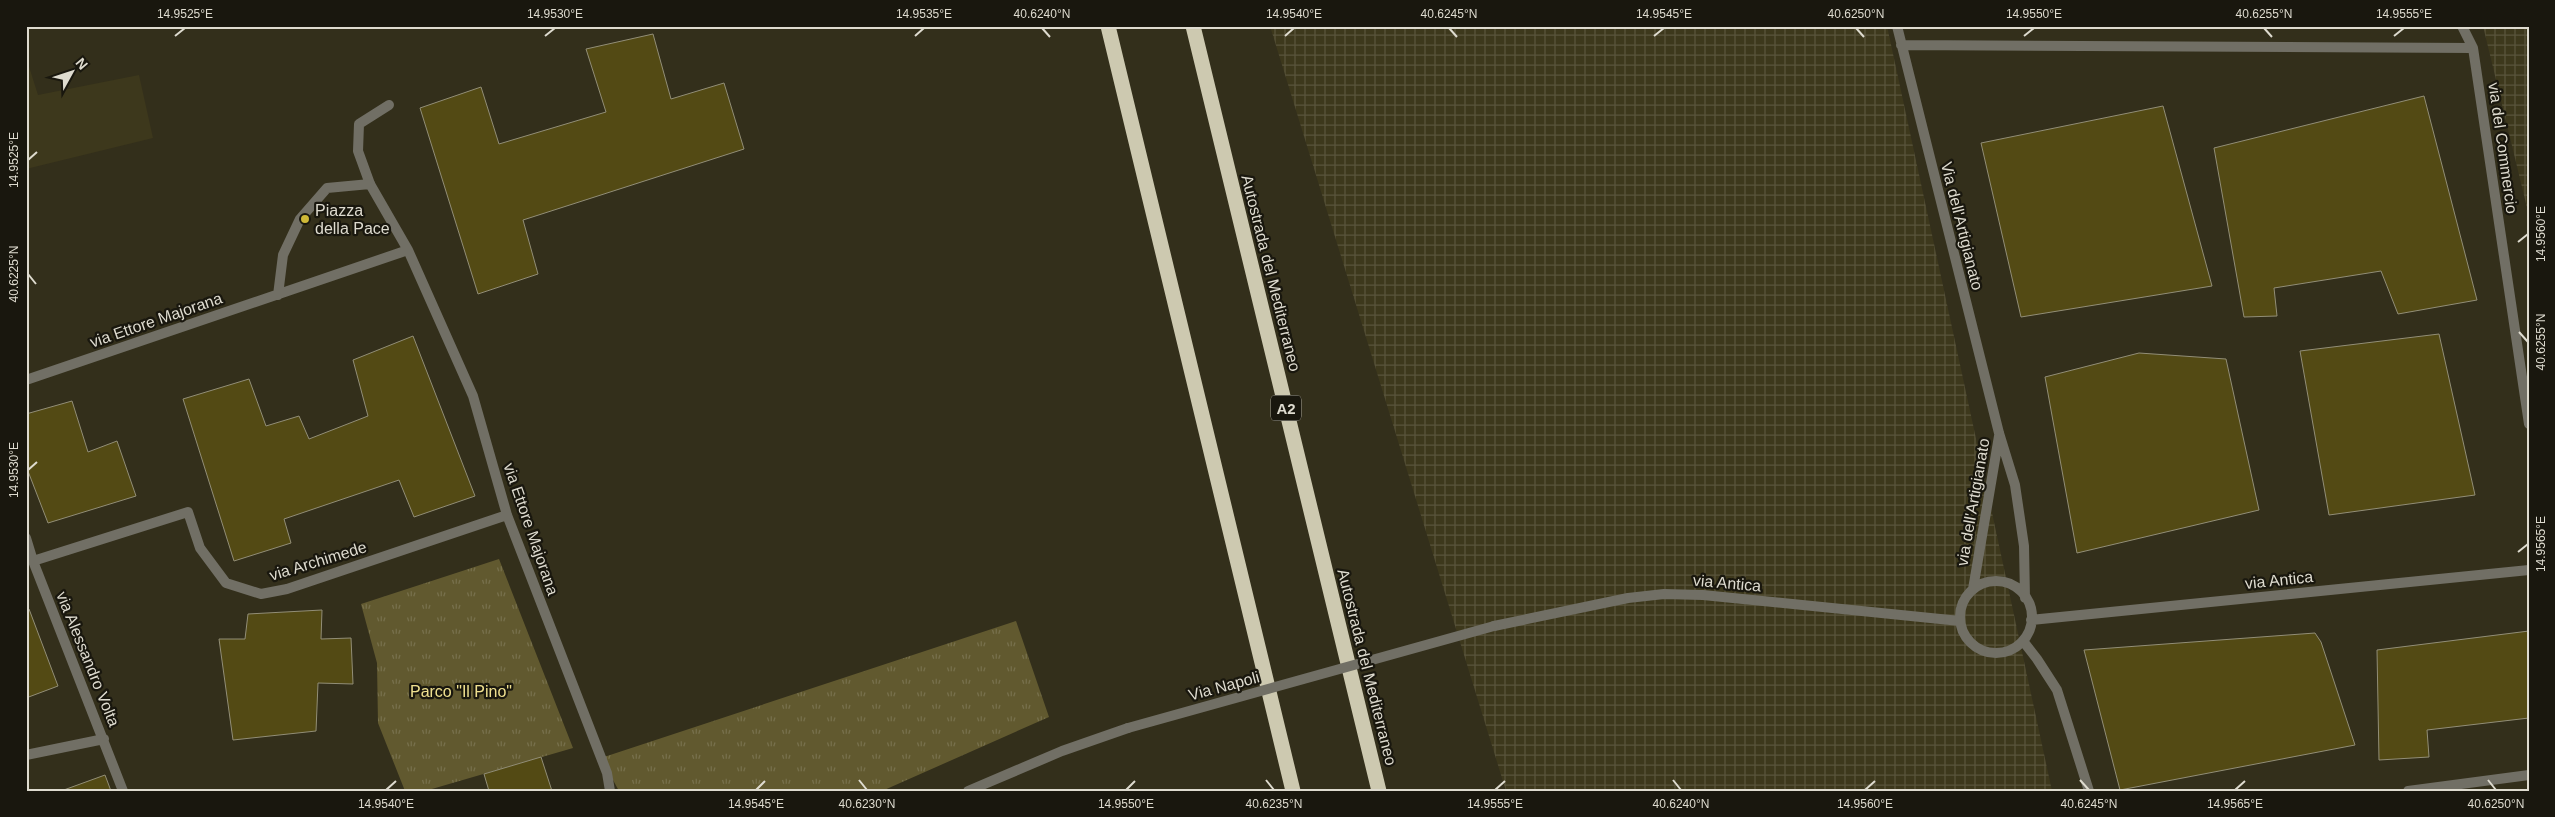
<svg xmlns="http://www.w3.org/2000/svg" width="2555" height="817" font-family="Helvetica,sans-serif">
  <defs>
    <pattern id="industrial-grid" width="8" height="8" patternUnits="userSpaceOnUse" patternTransform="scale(1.25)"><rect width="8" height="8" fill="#3d381c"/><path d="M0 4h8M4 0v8" fill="none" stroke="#59543c"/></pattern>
    <pattern id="park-tufts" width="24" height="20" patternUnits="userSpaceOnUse" patternTransform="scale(1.25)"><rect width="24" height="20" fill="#61592f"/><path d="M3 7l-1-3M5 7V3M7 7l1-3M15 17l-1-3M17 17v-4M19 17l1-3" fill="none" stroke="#77704c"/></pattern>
  </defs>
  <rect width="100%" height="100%" fill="#332f1b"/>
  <path fill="#3d381c" d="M26,57L38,95L139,75L153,138L26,169Z"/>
  <path fill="url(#industrial-grid)" d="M1270,26H1887L2052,791H1506Z
    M2483,26H2529V216Z"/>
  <path fill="url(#park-tufts)" d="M499,559L573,748L425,791H405L378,723L377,663L361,604Z
    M1016,621L1049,717L882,791H619L601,758Z"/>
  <path fill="#534a14" stroke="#928e77" d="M653,34L671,99L724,83L744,149L523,220L538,274L478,294L420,108L481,87L499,144L606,112L586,49Z
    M2424,96L2477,300L2398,314L2381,271L2274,288L2277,316L2244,317L2214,148Z
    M2163,106L2212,286L2021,317L1981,143Z
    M2439,334L2475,495L2329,515L2300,351Z
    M413,336L475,496L414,517L399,480L284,519L291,543L234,561L183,399L249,379L266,426L299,416L309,439L368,416L353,360Z
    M2139,353L2226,359L2259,510L2077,553L2045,377Z
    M72,401L88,452L117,441L136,496L48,523L26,466V414Z
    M29,609L58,686L26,698V610Z
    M322,610L321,639L351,638L353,684L318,683L316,731L233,740L219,639H245L248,614Z
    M2529,631V718L2427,730L2429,757L2379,760L2377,650Z
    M2315,633L2321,642L2355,745L2120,790L2084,650Z
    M541,757L552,791H489L484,774Z
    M105,775L111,791H61Z"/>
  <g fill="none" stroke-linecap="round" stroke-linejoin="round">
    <path stroke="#716f65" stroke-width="10" d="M370,184L358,151L359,124L389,105"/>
    <path stroke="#716f65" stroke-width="10" d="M1897,26L1999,433L2015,485L2024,546L2025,598
      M2462,26L2473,48L2529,424
      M1901,45L2473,48
      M278,295L283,255L300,219L327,188L370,184L408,250L473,396L507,515L607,773L610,791
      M26,380L408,250
      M26,538L33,561L123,791
      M33,561L188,512L200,548L226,583L261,594L287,589L507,515
      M1960 617a36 36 0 1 1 72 0a36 36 0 1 1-72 0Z
      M1973,589L1999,436
      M2031,620L2529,570
      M1494,626L1628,598L1664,594L1703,595L1960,621
      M2023,641L2037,659L2057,690L2089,791
      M26,755L104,739
      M968,791L1062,751L1128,728
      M2408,791L2529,775"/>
    <path stroke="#cdc9b0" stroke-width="15" d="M1108,26L1293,791
      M1193,26L1379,791"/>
    <path stroke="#716f65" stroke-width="10" d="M1128,728L1494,626"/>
  </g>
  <path fill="none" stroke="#dedbcf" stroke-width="2" d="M1042,28L1050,37M1449,28L1457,37M1856,28L1864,37M2264,28L2272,37M175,36L185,28M545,36L555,28M915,36L924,28M1285,36L1294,28M1654,36L1664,28M2024,36L2034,28M2394,36L2404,28M28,160L37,152M2518,242L2528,234M28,274L36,284M2519,332L2528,342M28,470L37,462M2518,552L2528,544M859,780L867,790M1266,780L1274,790M1673,780L1681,790M2080,780L2089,790M2488,780L2496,790M386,790L396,781M756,790L765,781M1126,790L1135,781M1495,790L1505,781M1865,790L1875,781M2235,790L2245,781"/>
  <circle fill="#ceb837" stroke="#19170e" stroke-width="2" cx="305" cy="219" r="5"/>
  <g text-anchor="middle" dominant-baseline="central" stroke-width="4.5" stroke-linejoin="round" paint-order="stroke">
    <rect fill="#19170e" stroke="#a3a095" stroke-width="1" x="1271" y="395.5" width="30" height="25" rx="4"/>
    <g font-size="15" font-weight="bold" fill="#dedbcf">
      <text x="1286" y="408">A2</text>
    </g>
    <g font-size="16" fill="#dedbcf" stroke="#19170e">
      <text transform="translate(2503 148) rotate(82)">via del Commercio</text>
      <text transform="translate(1962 226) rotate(76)">Via dell'Artigianato</text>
      <text transform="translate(1271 273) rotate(76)">Autostrada del Mediterraneo</text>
      <text transform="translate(156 320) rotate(-19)">via Ettore Majorana</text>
      <text transform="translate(1973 502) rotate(-80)">via dell'Artigianato</text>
      <text transform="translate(531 529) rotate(71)">via Ettore Majorana</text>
      <text transform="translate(318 561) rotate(-17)">via Archimede</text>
      <text transform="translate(2279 580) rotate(-6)">via Antica</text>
      <text transform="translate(1727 583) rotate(5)">via Antica</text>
      <text transform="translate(88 659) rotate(68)">via Alessandro Volta</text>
      <text transform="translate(1367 667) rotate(76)">Autostrada del Mediterraneo</text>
      <text transform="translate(1224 686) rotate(-15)">Via Napoli</text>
    </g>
    <g font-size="16" fill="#dedbcf" stroke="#19170e" text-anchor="start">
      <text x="315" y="210">Piazza<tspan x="315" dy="18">della Pace</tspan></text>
    </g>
    <g font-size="16" fill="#efe08f" stroke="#19170e">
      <text x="461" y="691">Parco "Il Pino"</text>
    </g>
  </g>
  <rect width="2555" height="817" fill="none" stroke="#19170e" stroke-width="55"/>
  <g transform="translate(72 72) rotate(50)" stroke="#19170e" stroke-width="4" paint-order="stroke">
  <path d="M0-4L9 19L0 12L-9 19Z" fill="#dedbcf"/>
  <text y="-8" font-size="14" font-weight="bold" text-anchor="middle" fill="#dedbcf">N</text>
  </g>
  <rect x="28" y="28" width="2500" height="762" fill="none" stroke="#dedbcf" stroke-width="2"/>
  <g font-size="12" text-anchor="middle" fill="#dedbcf">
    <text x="185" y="18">14.9525°E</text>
    <text x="555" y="18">14.9530°E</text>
    <text x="924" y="18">14.9535°E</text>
    <text x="1042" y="18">40.6240°N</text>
    <text x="1294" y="18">14.9540°E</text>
    <text x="1449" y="18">40.6245°N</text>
    <text x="1664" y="18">14.9545°E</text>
    <text x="1856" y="18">40.6250°N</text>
    <text x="2034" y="18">14.9550°E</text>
    <text x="2264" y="18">40.6255°N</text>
    <text x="2404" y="18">14.9555°E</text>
    <text transform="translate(14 160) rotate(-90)" y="4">14.9525°E</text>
    <text transform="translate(2541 234) rotate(-90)" y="4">14.9560°E</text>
    <text transform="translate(14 274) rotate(-90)" y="4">40.6225°N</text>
    <text transform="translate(2541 342) rotate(-90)" y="4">40.6255°N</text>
    <text transform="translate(14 470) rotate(-90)" y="4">14.9530°E</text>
    <text transform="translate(2541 544) rotate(-90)" y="4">14.9565°E</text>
    <text x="386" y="808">14.9540°E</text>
    <text x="756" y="808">14.9545°E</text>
    <text x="867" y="808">40.6230°N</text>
    <text x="1126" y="808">14.9550°E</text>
    <text x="1274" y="808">40.6235°N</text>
    <text x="1495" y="808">14.9555°E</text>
    <text x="1681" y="808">40.6240°N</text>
    <text x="1865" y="808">14.9560°E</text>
    <text x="2089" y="808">40.6245°N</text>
    <text x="2235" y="808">14.9565°E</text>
    <text x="2496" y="808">40.6250°N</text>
  </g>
</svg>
